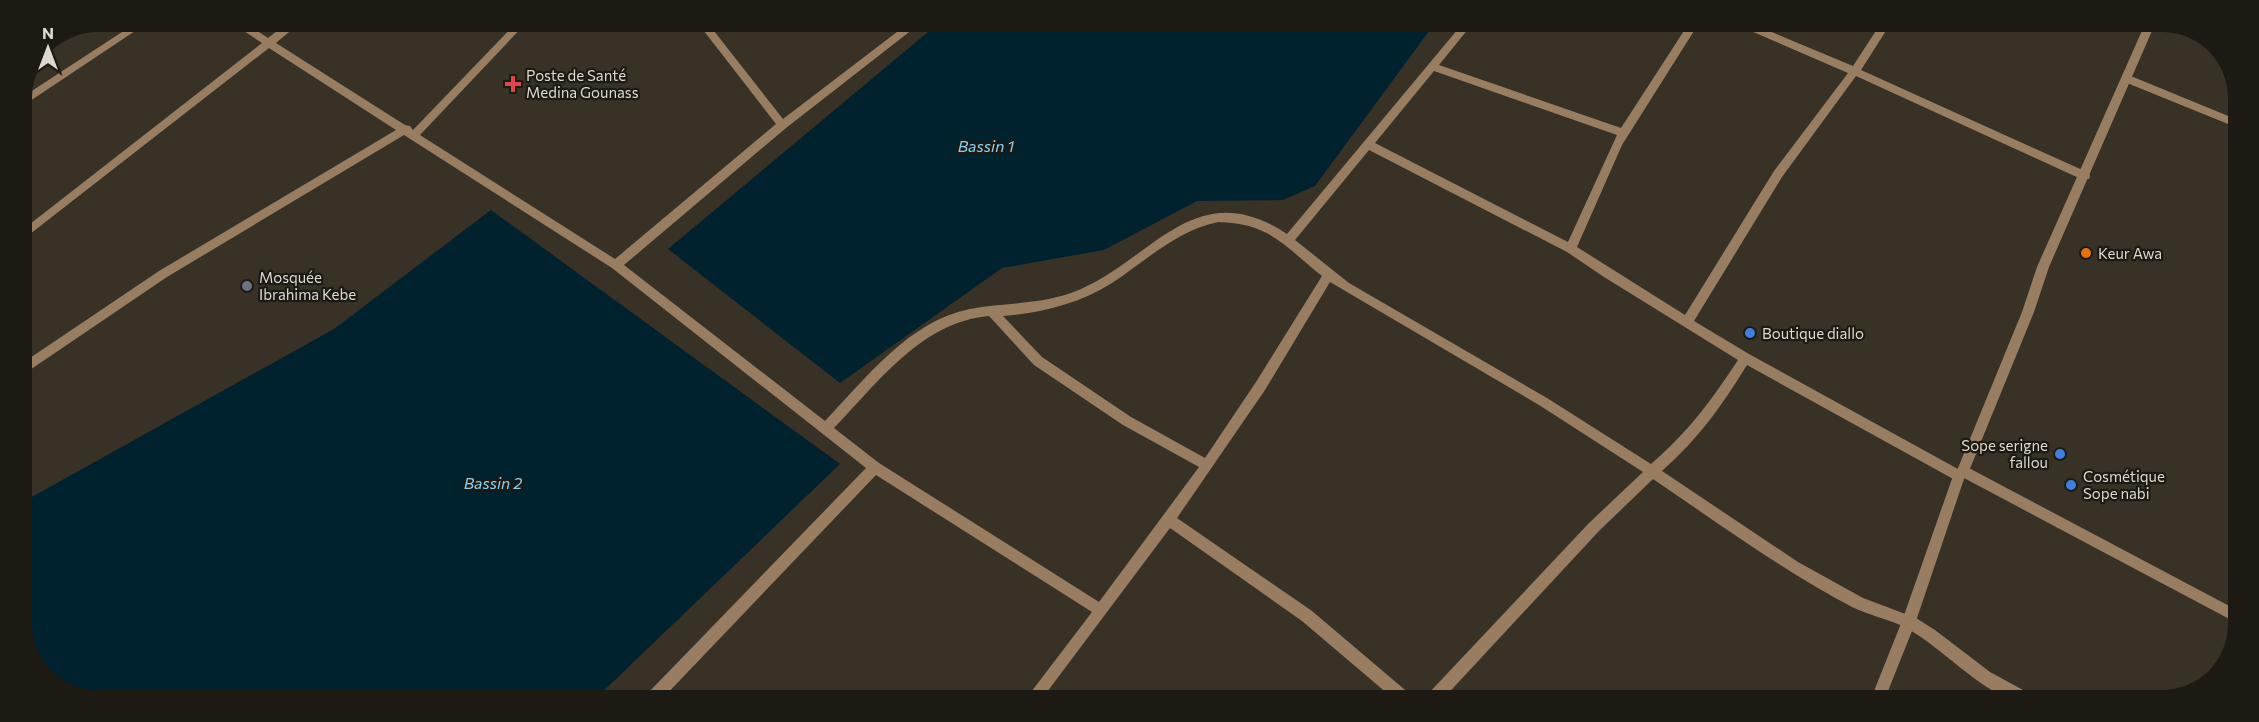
<svg xmlns="http://www.w3.org/2000/svg" width="2259" height="722" font-family="Commissioner,sans-serif">
  <rect width="100%" height="100%" fill="#383126"/>
  <path fill="#00212e" d="M940,22L1435,23L1315,186L1283,200L1197,201L1104,250L1002,268L840,383L668,249Z
    M491,210L840,464L595,699L77,698L37,671L21,630V503L334,329Z"/>
  <g fill="none" stroke-linecap="round" stroke-linejoin="round">
    <path fill="#987d61" fill-rule="evenodd" d="M97,21H112L129,27L138,21H150L21,107V98L122,32L99,23Z
      M229,21H242L268,38L290,21H302L276,43L405,125L410,126L413,130L517,22H527L420,135L615,259L776,124L697,22H707L783,119L910,22H922L786,128L624,265L825,421C866,378 909,321 970,309C1007,302 1045,305 1081,289C1155,256 1197,174 1287,234L1463,23H1473L1439,65L1621,128L1689,23H1699L1622,145L1577,247L1685,315L1774,171L1848,73L1737,25L1735,23H1750L1853,66L1881,23H1891L1861,70L2089,173L2090,176L2089,179H2081L1856,76L1782,177L1694,321L1749,354L1958,469L1963,465L1967,467L2235,609V622L1964,478L1959,482L1955,480L1747,365C1721,407 1699,438 1662,471L1798,562L1863,598L1916,618L1935,630L1990,672L2034,696L2036,701C2029,701 2020,702 2013,700C1978,689 1941,647 1908,629C1890,619 1870,616 1852,607C1782,570 1718,523 1653,479L1599,531L1442,700H1425L1427,695L1589,523L1643,472L1539,405L1330,282L1265,390L1177,518L1312,611L1411,695L1413,700H1395L1302,621L1170,528L1041,700H1025L1092,612L876,475L662,699H645L647,694L866,468L612,268L404,135L167,277L21,376V364L159,271L396,130L269,48L21,241V231L262,43ZM1434,71L1617,135L1568,242L1375,143ZM1369,150L1567,252L1604,277L1738,360C1710,402 1690,430 1651,464L1547,398L1349,283L1295,240ZM1218,222C1270,223 1284,246 1322,276L1256,382L1205,458L1131,417L1042,357L1003,316C1041,313 1079,304 1112,283C1147,260 1176,231 1218,222ZM989,316L1034,365L1123,425L1199,467L1099,602L879,463L834,428C878,383 921,322 989,316Z
      M2126,74L2238,120V128L2122,81V75Z"/>
    <path fill="#987d61" fill-rule="evenodd" d="M2145,24H2155L2049,267L2034,312L1969,471L1964,479L1916,621L1884,701H1870L1902,621L1953,476L1958,468L2022,312L2037,267Z"/>
  </g>
  <path fill="#e0444e" stroke="#1d1a14" stroke-width="2" d="M510 75h6v6h6v6h-6v6h-6v-6h-6v-6h6z"/>
  <circle fill="#e8710a" stroke="#1d1a14" stroke-width="2" cx="2086" cy="253" r="6"/>
  <circle fill="#6b7280" stroke="#1d1a14" stroke-width="2" cx="247" cy="286" r="6"/>
  <g fill="#3f7fe0" stroke="#1d1a14" stroke-width="2">
    <circle cx="1750" cy="333" r="6"/>
    <circle cx="2060" cy="454" r="6"/>
    <circle cx="2071" cy="485" r="6"/>
  </g>
  <g text-anchor="middle" dominant-baseline="central" stroke-width="4.5" stroke-linejoin="round" paint-order="stroke">
    <g font-size="15" fill="#ddd9d1" stroke="#1d1a14" text-anchor="start">
      <text x="526" y="75">Poste de Santé<tspan x="526" dy="17">Medina Gounass</tspan></text>
      <text x="2098" y="253">Keur Awa</text>
      <text x="259" y="277">Mosquée<tspan x="259" dy="17">Ibrahima Kebe</tspan></text>
      <text x="1762" y="333">Boutique diallo</text>
      <text x="2048" y="445" text-anchor="end">Sope serigne<tspan x="2048" dy="17">fallou</tspan></text>
      <text x="2083" y="476">Cosmétique<tspan x="2083" dy="17">Sope nabi</tspan></text>
    </g>
    <g font-size="16" font-style="italic" fill="#86d0f1" stroke="#1d1a14">
      <text x="986" y="145">Bassin 1</text>
      <text x="493" y="482">Bassin 2</text>
    </g>
  </g>
  <path d="M0 0H2259V722H0ZM98 32H2162A66 66 0 0 1 2228 98V624A66 66 0 0 1 2162 690H98A66 66 0 0 1 32 624V98A66 66 0 0 1 98 32Z" fill="#1d1a14" fill-rule="evenodd"/>
  <g transform="translate(48 48)" stroke="#1d1a14" stroke-width="4.5" paint-order="stroke">
  <path d="M0-4.5L10 22L0 15L-10 22Z" fill="#ddd9d1"/>
  <text y="-9" font-size="16" font-weight="bold" text-anchor="middle" fill="#ddd9d1">N</text>
  </g>
</svg>
